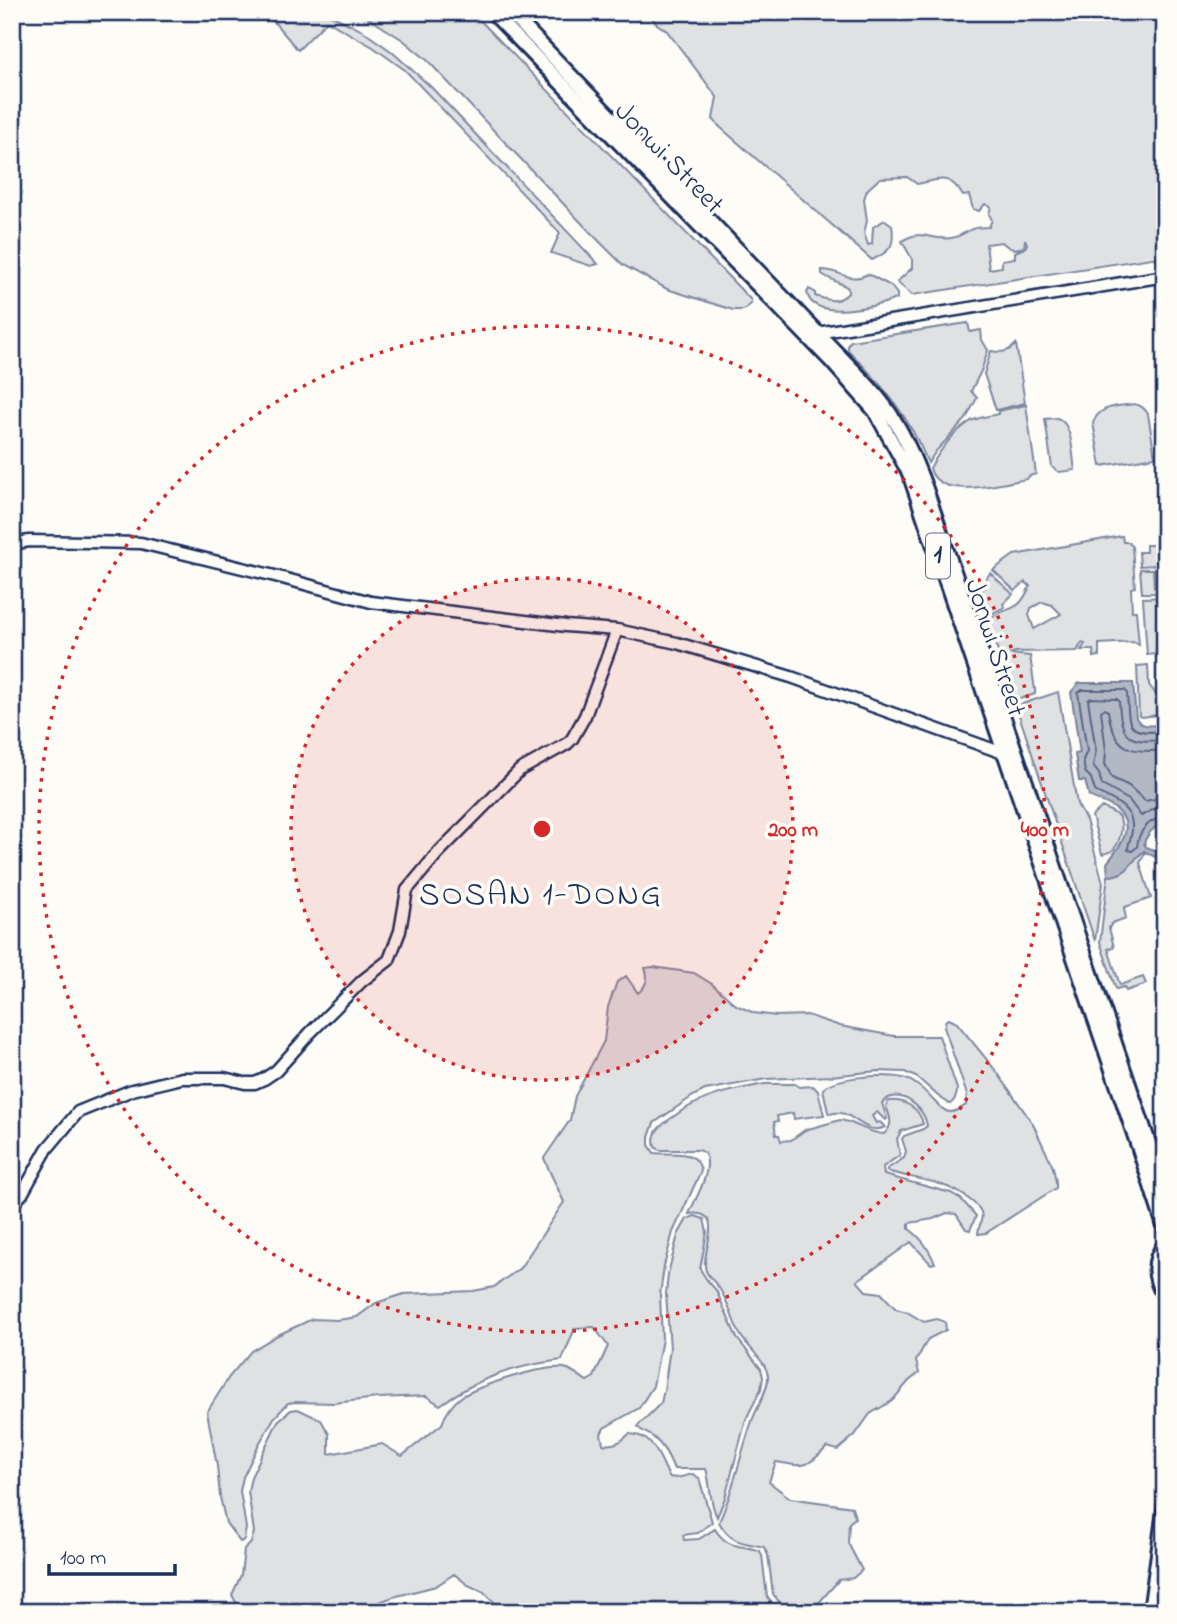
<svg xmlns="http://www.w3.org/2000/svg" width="1177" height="1624" font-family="'Indie Flower',sans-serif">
  <rect width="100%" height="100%" fill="#fdfcf7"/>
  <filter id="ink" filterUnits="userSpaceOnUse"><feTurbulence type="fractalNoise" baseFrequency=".0143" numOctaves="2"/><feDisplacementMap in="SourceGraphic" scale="14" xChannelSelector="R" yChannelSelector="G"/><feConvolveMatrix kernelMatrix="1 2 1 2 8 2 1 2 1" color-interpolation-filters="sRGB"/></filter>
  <g filter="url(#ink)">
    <path fill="#e0e1e3" stroke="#7e88a0" stroke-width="2" fill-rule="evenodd" d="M258,12H325L361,30L391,51L431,87L598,264L591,266L551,253L560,233L405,70L373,47L327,21L298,50L274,22Z
      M359,12H472L751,300V304L743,310H733L667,289L623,265L592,234L427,60L403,40Z
      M648,12H1165V256L912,295L897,282L912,268V259L902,241C921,228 931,241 951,238C960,237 965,232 972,229C977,227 984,227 989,227L992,220L989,214L991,207L985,204L979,211L973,209L969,195L963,196C949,172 939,180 917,184L907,177L880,178L867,190L864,199L867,221L864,233L868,245L872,244L873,227L885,220L892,225C895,246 891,251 872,260L720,127L713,119L717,97L667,31L657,24ZM1025,239L1027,244L1025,248L1015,252V258L1002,260V267L989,269L986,244L1002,242C1010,250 1014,250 1024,247Z
      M822,270C841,270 849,284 868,274L891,286L897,294V299C877,306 813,322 807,293L809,289L815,292V296C828,300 838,304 848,293V288C840,282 830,280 822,274Z
      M968,323L970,332L981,330L982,340L988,350L981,371L971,391L977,398L966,419L936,451L928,463C909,416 884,387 849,351L848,349V344L851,341Z
      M1016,344L1025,403L996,410L984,374L991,351C1002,353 1009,352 1016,344Z
      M1134,404C1141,405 1144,408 1148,414L1155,457L1101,466L1093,423C1099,405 1117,407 1134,404Z
      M1026,405L1036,474L1029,476L1027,479C1002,483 938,502 930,468C940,450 954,432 971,421C979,417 990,416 998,414V411Z
      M1057,418C1073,423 1072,454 1075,470L1059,472L1052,467L1045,419Z
      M1122,536L1123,542H1128L1132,547L1135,587L1131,588L1132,611H1136L1139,645L1134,642L1099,644V656L1094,657L1093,650H1081L1085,644L1082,643L1077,651L1015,652L1009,654L1030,656L1035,690V694L1014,701L988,620C1009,604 1018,615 1030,586L1025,582L1015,591L993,570L1014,555ZM1042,602L1052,605L1061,614L1034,629L1029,615L1031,608Z
      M1146,545H1165V593H1142L1140,569H1153L1154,587H1156L1155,565L1140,566L1139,552H1146Z
      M990,573L1013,594L1003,604L1005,607L986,617C981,598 978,590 990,573Z
      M1165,597V636L1158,637V649L1156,654L1147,655L1143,598Z
      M1148,665L1149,685L1165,706V714L1142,717L1139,716L1137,666Z
      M1058,692L1077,804L1086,820L1103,883L1095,941L1016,706Z
      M1102,807C1107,810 1114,812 1118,816C1125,824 1120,843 1113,850C1110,853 1106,853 1102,854L1092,816Z
      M1146,851L1140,863L1151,898L1125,907L1124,909L1126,918L1112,923L1109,928L1114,947L1108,949L1120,985L1143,977L1146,984L1126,991L1124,987L1116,989L1100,942L1108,876C1130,875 1130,857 1146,851Z
      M653,967L694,973L712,984L736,1005L754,1013L776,1016L807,1015L840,1026L894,1036H939L957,1089C957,1095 956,1100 950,1104L938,1096L918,1078L905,1072L877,1071L831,1076L766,1079L705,1090L693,1096L654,1123L649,1137V1145L654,1153C673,1155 697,1148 701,1171L673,1232L664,1266L660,1295L662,1339L653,1386L639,1408L604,1428L601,1434L603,1444C614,1446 621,1442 629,1434C653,1434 660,1458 669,1477L677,1478L693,1474L699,1478L712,1522L698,1533L683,1535L684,1540L699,1539L715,1529C728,1550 741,1544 760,1551L762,1555L767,1597L772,1603L771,1607L754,1612H615L613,1609L607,1612H498L499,1607L484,1592L468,1585L454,1574L436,1586L393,1597L352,1612H300L294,1605L277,1612H249L238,1606L232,1595L241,1575L244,1550L251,1543L254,1532L248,1491L251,1477L278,1421L291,1410L298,1409L321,1420L329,1434V1454L382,1444L402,1456L442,1424C445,1414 453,1403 461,1397C479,1386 549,1362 568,1369C574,1372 581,1377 587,1381L594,1377L608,1346L594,1327L575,1328L562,1360C515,1366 479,1377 440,1405L426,1396L378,1398L334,1403L296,1402L288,1403L274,1418L259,1444L243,1477L240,1491L246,1528L244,1540L240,1542L226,1523L220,1497L217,1466L207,1412L229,1377L251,1351L278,1335L312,1319L338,1320L357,1317L376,1303L404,1294L473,1291L494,1287L520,1268L564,1202L549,1170L544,1158L570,1120L575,1096L604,1041L608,1007L617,982L626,976L638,993C647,986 649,978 645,968Z
      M949,1019L957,1023L997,1072L1033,1124L1053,1167L1056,1182V1188L986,1233L978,1234C978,1227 984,1219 981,1212C979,1207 974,1203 970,1200C946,1180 915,1180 887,1171V1169L904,1158L906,1151L902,1139L904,1136L923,1129L927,1126C925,1106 897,1086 882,1103L887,1119L885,1120L877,1112L872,1116L876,1123L880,1122L885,1127C867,1136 855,1115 841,1113C837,1112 833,1113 829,1114L828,1112L823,1089C836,1076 885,1074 903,1078C907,1079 913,1082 917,1085C927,1091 936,1106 946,1111C953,1114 960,1109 966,1105L967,1095L944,1027L946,1020Z
      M765,1084H795L799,1087L813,1086L818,1091L824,1115L794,1119L793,1113L777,1116L778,1121L774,1122L776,1135H779L781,1141L791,1140L805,1130L840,1120C855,1122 867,1133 884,1134C894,1125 890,1117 886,1106L888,1101C904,1099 920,1108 923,1124L901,1131L897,1139L900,1155L883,1167L884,1175L951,1193L961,1199L976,1216L970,1230L966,1229L956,1214L947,1213L933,1219L909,1223V1229C922,1238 928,1248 935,1263L931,1264L911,1242L857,1281L866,1291L881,1293L896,1309L907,1312L924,1322L937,1319L945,1322L946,1330L928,1339L916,1361L919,1373L909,1381L892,1401L870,1414L855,1435L838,1450L827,1447C806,1469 804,1467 776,1462L769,1482L790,1498L852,1507L855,1518L849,1523L848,1543L862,1570L853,1578L839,1580L816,1606L798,1612H777L781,1604L773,1594L768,1555L764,1547C743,1542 731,1544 719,1522C734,1490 740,1455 752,1421C756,1409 769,1389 768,1376C767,1363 748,1347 741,1336C732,1321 729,1302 719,1288C715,1282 709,1278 706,1271C699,1252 729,1209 689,1214C696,1197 713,1171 705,1153L699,1150H660L655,1147C651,1132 661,1125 673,1117C700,1096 732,1090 765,1084Z
      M695,1216L704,1219L707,1232L700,1269L707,1280L716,1290L737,1338L761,1369L763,1377L761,1389L746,1419L725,1498L717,1517C709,1501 711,1485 706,1469H674C669,1457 664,1446 653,1437C648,1433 642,1432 638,1427L639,1424L645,1419L661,1403L664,1390L670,1348L666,1294L668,1274L678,1235L687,1219Z"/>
    <path fill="#b3b8c5" stroke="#76819c" stroke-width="2" d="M1079,683H1133L1136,718C1142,729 1154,725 1165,724V823C1154,826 1148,832 1144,843L1146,847L1157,851L1165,850V862L1144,851C1130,861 1130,875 1108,876L1107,863C1117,850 1136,829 1119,812C1112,804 1098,801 1089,796L1085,781H1079L1075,754L1080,753L1071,692Z"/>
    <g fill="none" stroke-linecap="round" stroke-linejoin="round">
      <path stroke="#586687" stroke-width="2" d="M1165,731C1126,735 1129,727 1127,693L1125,690H1082L1078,693L1087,751L1083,760L1085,772L1091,778L1095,791C1111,800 1134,806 1132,829C1132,837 1128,843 1128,850L1132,851L1137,847C1138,832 1148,819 1165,817
        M1165,740C1128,743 1121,739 1119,701L1117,699L1091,698L1088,700L1096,751L1093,766L1099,774L1102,785L1129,800L1141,816L1154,809L1165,808
        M1165,750C1129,754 1114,749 1108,711L1104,709L1101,711L1106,751L1105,764L1112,778L1129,786L1145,801L1165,797"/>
      <defs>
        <path id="tertiary" d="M817,333L1165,276
          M12,544L29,541L141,543L275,576L371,602L566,626L617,630L677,643L791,677L1003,753
          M12,1205L22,1194L47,1149L78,1112L132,1090L182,1078H224L245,1083H255L264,1079L276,1071L310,1033L362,981L389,960L400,931L407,890L437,854L520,770L567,744L572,739L585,716L617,630"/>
        <path id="primary" d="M492,12L832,362L875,411L909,473L1138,1146L1165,1229
          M510,12L831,347C849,366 869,384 884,405C903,430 915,460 926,489L1165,1190
          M1165,1244C1151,1261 1154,1280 1165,1298
          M1150,1612L1165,1503"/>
      </defs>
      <use href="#tertiary" stroke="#1b2f5e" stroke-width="15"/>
      <use href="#primary" stroke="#1b2f5e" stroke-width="18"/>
      <use href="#tertiary" stroke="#fdfcf7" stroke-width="10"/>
      <use href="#primary" stroke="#fdfcf7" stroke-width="12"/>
    </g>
  </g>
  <circle cx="542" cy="829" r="251" fill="#d62828" fill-opacity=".12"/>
  <g fill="none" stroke="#d62828" stroke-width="3.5" stroke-dasharray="3.5 7">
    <circle cx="542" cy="829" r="251"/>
    <circle cx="542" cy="829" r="503"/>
  </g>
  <g text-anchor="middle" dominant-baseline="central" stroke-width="7" stroke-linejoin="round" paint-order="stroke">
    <rect fill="#fdfcf7" stroke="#5f6c8c" stroke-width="2" x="926" y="533.5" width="24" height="45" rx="5"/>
    <g font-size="26" font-weight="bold" fill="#1b2f5e">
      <text x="938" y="556">1</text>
    </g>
    <g font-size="28" fill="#1b2f5e" stroke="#fdfcf7">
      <text transform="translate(668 159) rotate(46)">Jonwi Street</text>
      <text transform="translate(994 648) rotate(72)">Jonwi Street</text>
    </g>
    <g font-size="32" letter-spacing="2" fill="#1b2f5e" stroke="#fdfcf7">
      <text x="541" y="896">SOSAN 1-DONG</text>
    </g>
  </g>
  <circle cx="542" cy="829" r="10" fill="#d62828" stroke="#fdfcf7" stroke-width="3.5"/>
  <g font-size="21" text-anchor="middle" font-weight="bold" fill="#d62828" stroke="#fdfcf7" stroke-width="7" stroke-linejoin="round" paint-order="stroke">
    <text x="793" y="836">200 m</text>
    <text x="1045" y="836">400 m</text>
  </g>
  <rect width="1177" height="1624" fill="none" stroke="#fdfcf7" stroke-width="42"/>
  <rect x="21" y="21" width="1135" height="1582" fill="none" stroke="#1b2f5e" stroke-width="2.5" filter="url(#ink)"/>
  <path d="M49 1564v10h126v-10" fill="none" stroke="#1b2f5e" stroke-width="3.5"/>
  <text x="60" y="1564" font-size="21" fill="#1b2f5e" stroke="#fdfcf7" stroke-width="5" paint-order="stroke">100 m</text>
</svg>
